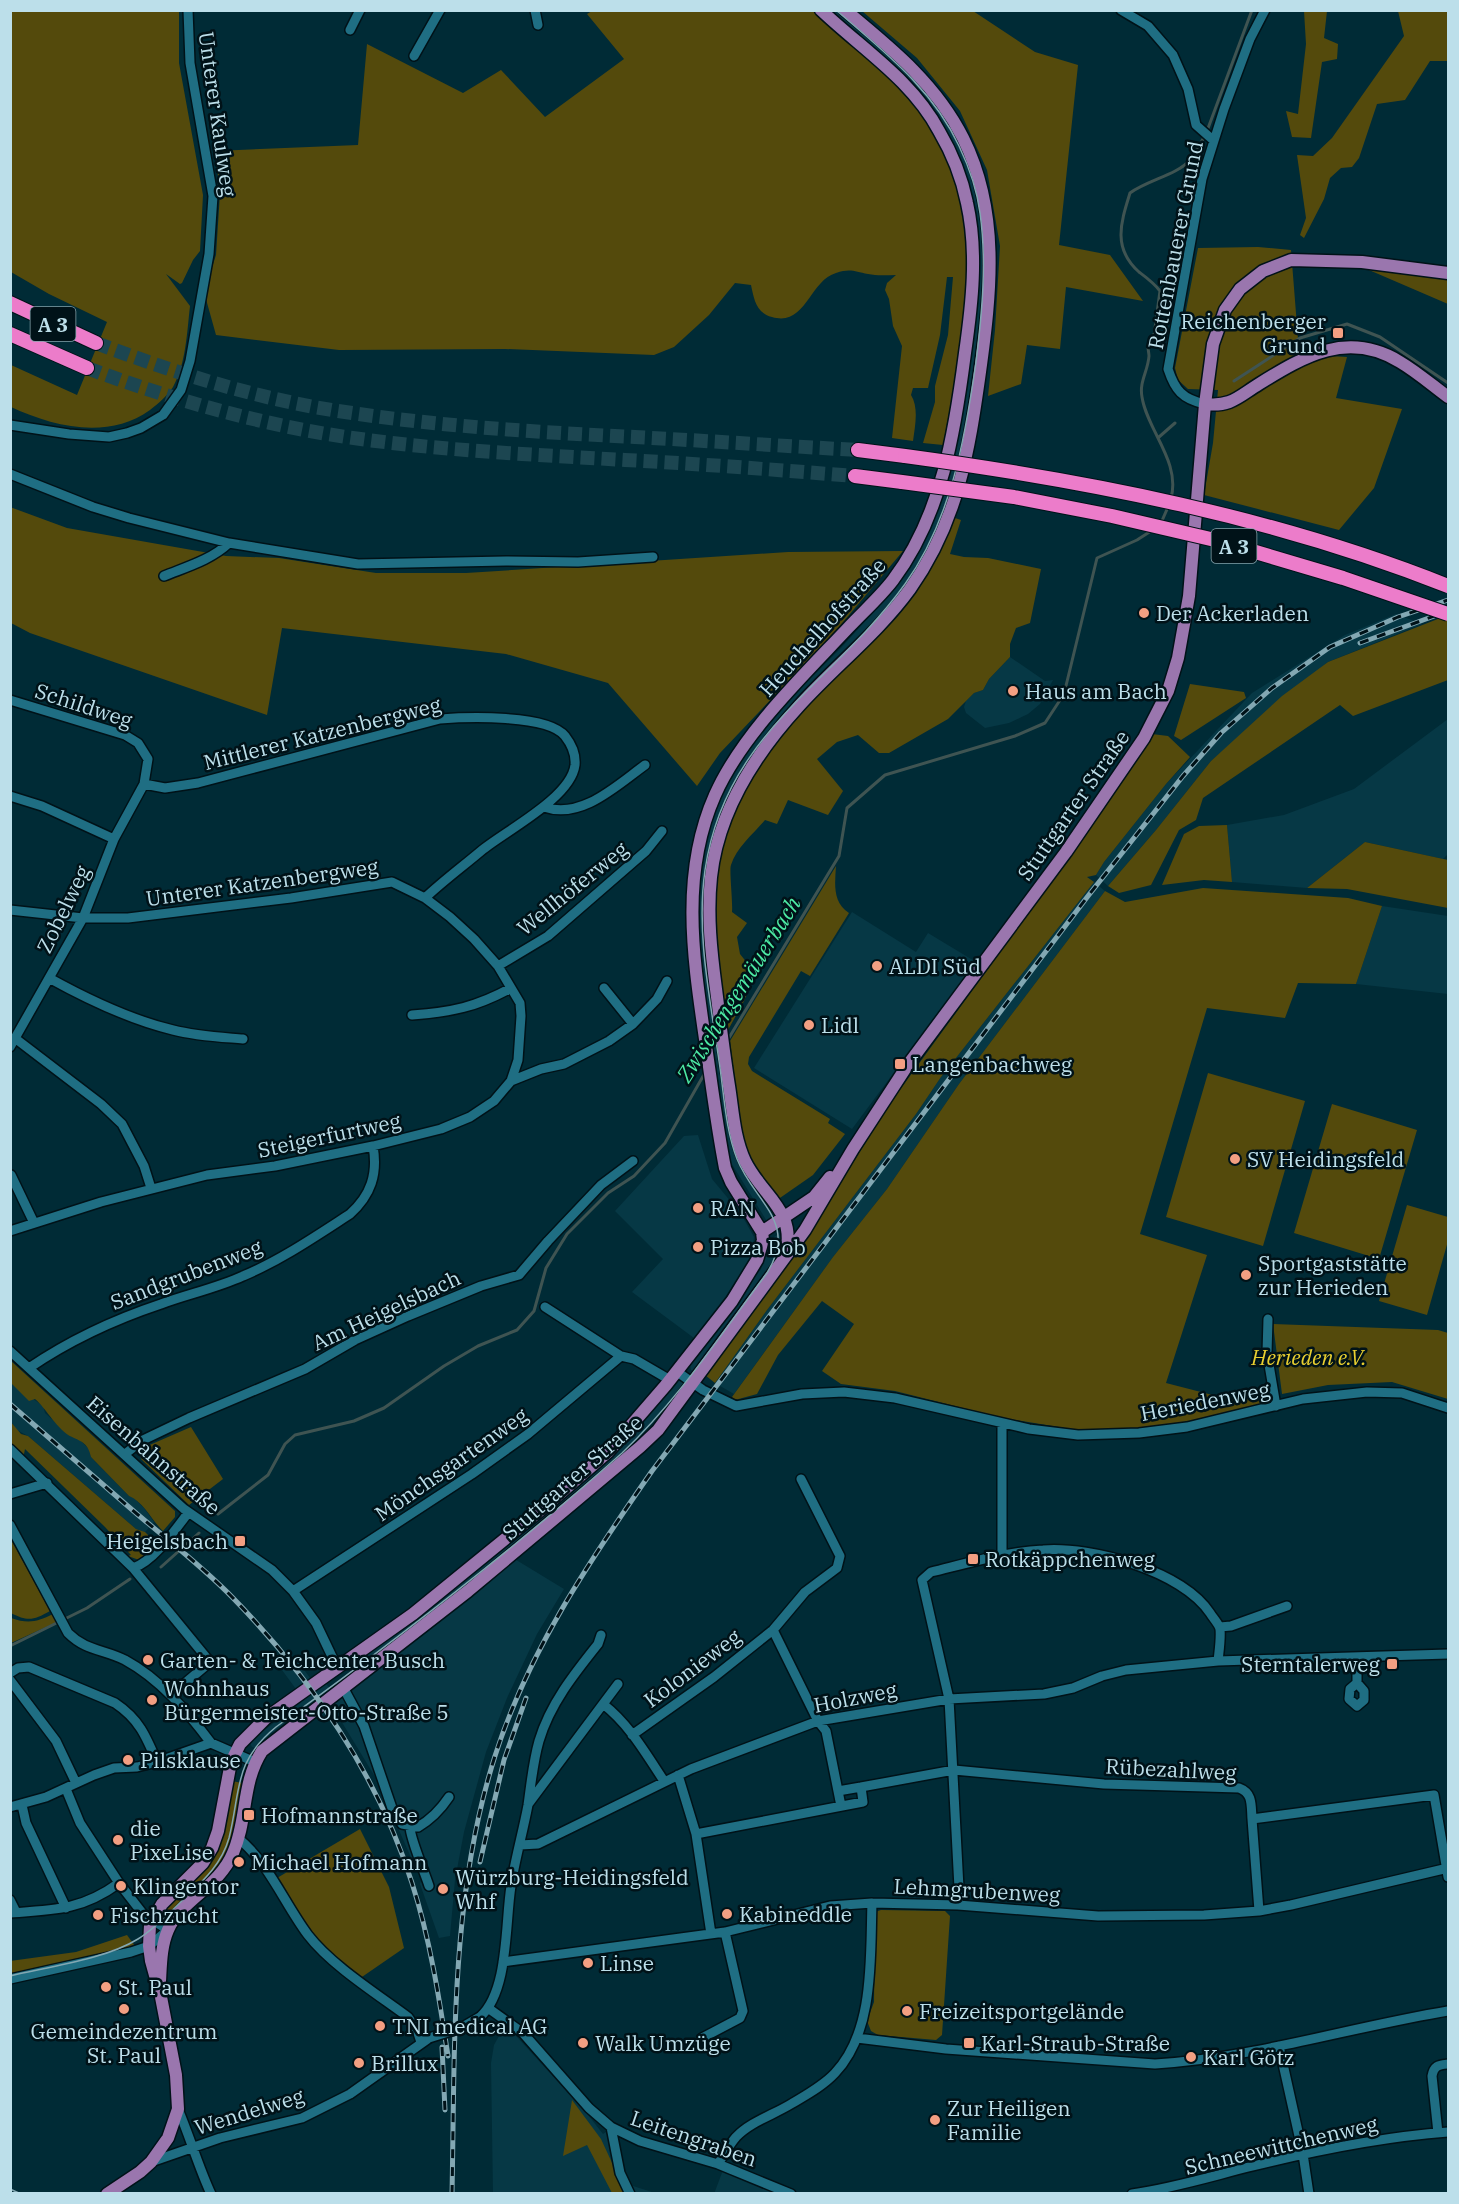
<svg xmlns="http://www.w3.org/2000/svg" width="1459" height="2204" font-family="'IBM Plex Serif',serif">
  <rect width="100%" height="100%" fill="#002b36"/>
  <path fill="#063845" d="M827,11H839L904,66L943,113L964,151L981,202L986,269L971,413L948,507L914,574L888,610L802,696L722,815V1060L754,1184L752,1186L775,1218L768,1223L727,1156L704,998L695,913L700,858L713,812L726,783L758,734L810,676L814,675L841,648L887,597L886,596L907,570L929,531L940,505L956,442L975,301Z
    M1396,614L1422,624L1328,662L1211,761L1156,830L1108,886L1096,875L1104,862L1166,784L1252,693L1345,635Z
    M1010,657L1045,681L1053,680L1040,704L1028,714L1009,723L985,728L966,713L964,707L966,701L974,693L983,690L989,679Z
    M1448,719V854L1443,859L1365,842L1307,888L1232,882L1227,825L1284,815L1354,789Z
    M1094,882L1105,891L959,1084L887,1189L833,1257L734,1394L715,1383L767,1310L916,1114L941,1077Z
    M1382,906L1448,916V994L1356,984Z
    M852,912L916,952L928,933L976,962L852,1129L754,1068Z
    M698,1135L712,1179L741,1214L754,1237L752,1255L726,1296L694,1338L632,1292L663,1259L615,1211L684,1136Z
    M777,1235L782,1236L783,1249L694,1371L691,1370L690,1364L761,1269L768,1246L774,1237Z
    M680,1379L685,1383L636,1441L639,1444L526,1539L359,1669L356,1667L355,1661L626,1436L629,1438Z
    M11,1383L43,1406L45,1413L72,1437L78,1438L89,1449L91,1457L129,1496L133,1497L144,1508L154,1522L145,1532L136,1529L28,1436L15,1429L11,1421Z
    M513,1558L564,1589L537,1634L507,1698L486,1752L464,1832L455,1880L450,1936L439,1938L420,1884L422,1877L416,1869L377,1780L329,1701L426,1633Z
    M297,1660L318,1689L326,1684L329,1687L330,1690L323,1695L332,1708L318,1718L308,1706L270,1734L256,1748L252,1747L250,1743L254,1738L304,1700L282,1670Z
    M502,2026L517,2037L585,2111L603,2134L606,2132L630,2185L655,2193L493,2194L491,2063L494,2045L499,2036L496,2030Z
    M723,2170L780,2194H714Z"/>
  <path fill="#544a0c" d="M11,11H179V63L203,195L200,251L193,260L182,283L180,284L166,274L190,306C187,332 186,364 173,387C168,395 158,404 150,410C108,440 54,427 11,407V365L77,395L107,322L49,294L11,272Z
    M592,11H814C846,39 880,65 909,96C916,104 922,114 928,123C986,209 966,306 955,403L951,402L943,445L923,443L935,402V386L948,335L953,277H947L940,335L928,388H913L911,395C919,408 915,426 913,441L892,438L902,346L893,326L889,299L885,290L887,283L896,275C887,275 877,276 868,274C855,272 851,268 836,273C809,281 806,327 772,317C756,313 754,299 751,285L735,283L709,315L674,347L654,355L505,349L339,350L216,335L204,292L216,255L220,193L215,151L358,145L367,44L463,93L501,70L545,117L624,59L587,14Z
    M862,11H973L1035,52L1078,65L1059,245L1110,255L1143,301L1066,287L1060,349L1027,345L1021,384L988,396L995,330L1000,246L987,170L960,111L917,58Z
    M1304,11H1327L1324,38L1338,44L1337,59L1322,62L1311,138L1292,137L1286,111L1298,114L1306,44Z
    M1398,11H1448V61H1430L1405,100L1377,104L1359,158L1352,167L1341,168L1330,178L1324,199L1304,238L1300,235L1306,218L1297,155L1313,156L1332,138L1404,36Z
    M1258,247L1291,250L1299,351L1305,364L1330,356L1347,357L1336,398L1402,409L1374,488L1339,530L1204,495L1213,443L1218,390L1188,389L1178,380L1175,368L1198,248Z
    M1362,267L1448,278V304Z
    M10,507L67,528L226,556L279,558L376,573H466L788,552L903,551L833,634L720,753L697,786L608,683L506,654L282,628L267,715L30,633L11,623Z
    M955,518L961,520L950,554L964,557L988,558L1041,569L1030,623L1016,628L1010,644V657L989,679L983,690L974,693L948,719L889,753H879L858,735L837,742L817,759L843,791L828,815L788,800L777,824L765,820C754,833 736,848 731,865C729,870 733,902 732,912L747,923L737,937L740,954L755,973L744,1001L728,1030C719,983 710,928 715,880C717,865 722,851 726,836C729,826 732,815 736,806C770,728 842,678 898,616C923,587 938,551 955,518Z
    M1448,615V680L1353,716L1340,705L1203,798L1196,820L1179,830L1151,885L1119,893L1108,886L1156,830L1211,761L1282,696L1328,662Z
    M1190,684L1244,692L1246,698L1181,740L1174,736Z
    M1152,734L1168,736L1190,757L1166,784L1104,862L1096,875L1087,877L1094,882L941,1077L916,1114L767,1310L715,1383L705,1375L821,1214L891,1102L993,962Z
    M1227,825L1232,882L1204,880L1162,885L1184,834L1199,826Z
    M1365,842L1448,860V908L1347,889L1307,888Z
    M836,866C835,883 832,902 849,913L810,976L801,971L749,1057L748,1064L752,1071L830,1119L828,1123L845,1134L813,1175L777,1200L759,1177L743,1143L730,1041Z
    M1203,888L1348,898L1382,906L1356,984L1298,983L1285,1018L1207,1008L1140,1234L1207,1255L1166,1383L1228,1399L1267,1392L1271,1404L1187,1423L1136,1428L1077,1430L1003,1418L895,1391L841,1384L822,1371L854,1324L822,1301L778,1355L757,1394L735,1400L732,1397L833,1257L887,1189L959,1084L1105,891L1125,902Z
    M1208,1073L1305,1101L1263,1246L1166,1217Z
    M1332,1104L1417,1130L1379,1259L1294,1233Z
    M1407,1205L1448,1217V1241L1427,1315L1379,1301Z
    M1273,1324L1438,1330L1448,1333V1399L1392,1382L1328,1385L1282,1394Z
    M11,1361L175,1511V1517L163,1531C152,1521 144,1502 129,1496L91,1457C88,1444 83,1442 72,1437C58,1431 46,1408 35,1399L29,1401L11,1383Z
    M10,1421L21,1434L28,1436L136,1529L145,1532L153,1540L147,1555L139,1560L128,1556L131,1555L105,1527L25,1449L23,1459L11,1449Z
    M191,1427L223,1479L189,1505L141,1459L140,1454L145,1447Z
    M10,1538L50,1611C34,1620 28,1622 11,1613Z
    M53,1614L57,1622L11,1643V1618C28,1624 37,1622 53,1614Z
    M231,1781L243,1783L233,1839L221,1868L170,1917L163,1910L199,1873Z
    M360,1829L389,1887L404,1948L359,1979L333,1957L313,1934L277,1878Z
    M881,1910L945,1911L950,1916L942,2035L936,2040L878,2035L871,2031L867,2021L874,2002L875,1912Z
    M127,1935L135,1946L11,1978L10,1961L76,1952Z
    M572,2100L601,2139L626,2193H612L587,2145L563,2156Z"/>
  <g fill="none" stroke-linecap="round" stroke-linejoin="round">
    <path stroke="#3f5452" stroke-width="3" d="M1207,131L1252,10
      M1155,328L1160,291C1154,283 1147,278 1139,272C1112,248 1121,222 1130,193C1148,180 1177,175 1190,160C1195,153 1199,146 1203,139
      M1154,334C1152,338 1149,343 1148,347C1148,349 1149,354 1149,356C1148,371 1139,382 1142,397C1147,430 1181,462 1171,498
      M1234,381L1300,338L1347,324L1380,337L1448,383
      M1159,437L1175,423
      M1161,523L1168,507
      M727,1041L839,856L847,808L885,775L1015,736L1045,723L1064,694L1097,558L1137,540L1151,531
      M218,1514L268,1475L285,1444L295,1435L354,1421L384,1408L444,1366L478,1346L517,1330L534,1311L546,1268L567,1234L608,1193L634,1176L665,1143L706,1071
      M161,1567L199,1533
      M12,1645L87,1608L130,1579"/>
    <path stroke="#1c4651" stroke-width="14" stroke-dasharray="14 7" stroke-linecap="butt" d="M96,343C173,372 251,397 332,410C433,426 534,432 635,437C709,441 784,446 858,450
      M87,368C165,397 244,420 327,434C425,450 525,454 625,460C702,464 778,470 855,476"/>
    <defs>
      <path id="minor" d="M535,10L538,25
        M1121,10L1148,26L1173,55L1188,89L1196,125L1213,140
        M350,30L360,10
        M414,56L440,10
        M1205,404C1182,399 1175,390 1168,369L1202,179L1224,109L1250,39L1265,10
        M10,425L69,434L109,437L127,433L141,428L163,415L181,390L190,361L209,254L213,196L190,63L188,10
        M10,474L93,507L129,518L229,543L358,564L506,561L578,562L653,557
        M164,576C186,567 211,560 229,543
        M10,700L125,735L138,743L148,759L144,784L114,839L83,918L10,1047
        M144,784L165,788L198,783L440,719C466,717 548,714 565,736C572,745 576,754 575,765C571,798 505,831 481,851C462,867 443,881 425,898
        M10,796L42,806L114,839
        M544,807C581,820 616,786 645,765
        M10,910L83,918H128L291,898L392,882L425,898L450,917L474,939L498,966L520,1003L521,1016L518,1060L511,1081
        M498,966L548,936L646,851L662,831
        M49,978C87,999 131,1020 173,1030C196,1036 219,1037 243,1039
        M604,988L633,1024
        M412,1015C452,1012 476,1007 511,988
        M16,1039L101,1104L122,1124L144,1166L151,1188
        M11,1175L34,1223
        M10,1231L101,1202L207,1175L275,1166L373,1146L441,1129L470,1117L494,1101L511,1081L541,1069L564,1064L609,1041L633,1024L657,999L667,981
        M545,1307L621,1356L634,1359L670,1380
        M1268,1319L1267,1353L1276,1406
        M10,1351L184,1509L272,1570L293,1591L316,1623L337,1667
        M29,1368C70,1340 113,1320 161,1304C188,1294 217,1288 243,1276C281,1260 316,1236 350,1214C371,1195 378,1174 373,1146
        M676,1371L703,1390L736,1406L802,1394L844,1392L895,1398L1029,1429L1078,1435L1139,1433L1187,1427L1303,1399L1367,1392L1402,1393L1448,1408
        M10,1449L133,1568L210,1662L171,1695
        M125,1454L143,1440L189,1418L305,1369L355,1340L408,1316L481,1286L519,1275L548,1241L601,1185L633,1161
        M10,1494L47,1483
        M10,1525L68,1633C86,1651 103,1649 125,1660C160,1679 187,1711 211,1743
        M1002,1554V1424
        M133,1568C154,1561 175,1530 188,1513
        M293,1591L472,1474L528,1434L621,1356
        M1220,1627L1231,1626L1287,1606
        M773,1630L818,1721L826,1731L838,1791
        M10,1673L18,1668L29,1667L115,1703C139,1719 146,1736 157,1762
        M10,1680L56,1741L76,1783
        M1357,1683L1364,1691V1700L1357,1706L1349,1699L1350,1689L1357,1683V1657
        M618,1684L603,1704C629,1724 646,1754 664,1781
        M344,1689L364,1726L393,1811L402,1824L418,1827C430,1820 441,1809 449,1797
        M632,1735L714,1677L773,1630L805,1592L837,1568L840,1556L801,1479
        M678,1775L696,1834L711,1934
        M861,1787L954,1770L1104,1784L1239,1788C1253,1793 1251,1805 1252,1819L1434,1795L1448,1877
        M529,1803L603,1704
        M22,1805L26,1823L66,1908
        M10,1807L46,1797L94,1775L114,1768L137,1767L157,1762L211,1743L255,1762
        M1252,1819L1259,1911
        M410,1826C409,1836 425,1873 429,1886
        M696,1834L863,1802L861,1787L838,1791L841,1806
        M238,1838C269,1863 284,1903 308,1935C331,1965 377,1994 408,2017L417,2030L421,2042
        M520,1845L538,1844L691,1769L818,1721L949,1699L1044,1694L1073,1688L1102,1676L1126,1670L1218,1661L1448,1654
        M10,1900L16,1912
        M958,1905L959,1888L949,1699L922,1580L931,1572C968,1563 1005,1552 1043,1550C1092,1546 1182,1571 1210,1613C1213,1618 1219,1624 1220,1629C1221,1639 1219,1651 1218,1661
        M10,1913C54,1910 82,1910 119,1883
        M503,1962L725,1932L830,1906L872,1903L958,1905L1098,1916L1204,1915L1259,1911L1291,1905L1448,1868
        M10,1979L131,1952L149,1946L168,1930L143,1914L119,1883L80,1823L66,1789
        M488,2008L523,2033L589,2108L611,2127L640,2141L718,2164L791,2194
        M480,2017C509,1991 505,1923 511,1886C515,1859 523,1832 528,1805C531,1784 533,1762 539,1741C550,1704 574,1674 598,1644L601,1635
        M702,2038L740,2018L743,2011L725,1932
        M857,2038L946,2049L1155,2064C1254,2058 1351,2027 1448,2011
        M1279,2046L1303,2154L1309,2194
        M178,2109C190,2137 198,2166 211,2194
        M611,2127L620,2173L630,2194
        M1438,2133L1432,2076C1434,2065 1439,2065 1448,2064
        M151,2162L220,2138L302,2118L350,2094L429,2038
        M718,2164C724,2155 729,2145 736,2137C750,2122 773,2115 791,2104C806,2095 823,2086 835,2073C875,2031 870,1956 872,1903
        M1132,2194C1174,2188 1212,2176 1253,2166C1317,2150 1382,2137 1448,2132"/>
      <path id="major" d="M1205,404C1231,407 1238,397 1259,384C1304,356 1348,330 1400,362C1417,372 1433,386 1448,397
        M762,1232L814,1197L830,1177
        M786,1253C796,1210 762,1196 745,1161C734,1138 733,1111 729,1086C724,1054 720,1021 716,989C711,951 707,915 711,877C718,811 755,754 799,706C835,666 878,633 910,589C958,521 969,451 980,372C991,292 1000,212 963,138C936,84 891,48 845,10
        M160,1981C161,1964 161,1946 168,1930C181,1900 219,1887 233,1853C248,1819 241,1784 262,1751L468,1591L640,1447L658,1430L805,1230L853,1149L907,1066L1066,852L1144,738L1168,691L1178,658L1189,596L1205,404L1213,344L1225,310L1240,289L1263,271L1291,260L1362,262L1448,273
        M107,2194L140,2172L151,2162L168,2138L178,2109L176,2075L161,1997L151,1961L149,1946L150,1925L162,1904L203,1863L212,1848L218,1831L231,1762L240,1744L266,1718L413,1614L548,1504L608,1452L666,1385L732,1301L757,1260L763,1240L762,1232L731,1182L725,1168C717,1127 712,1087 706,1046C694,962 679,876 715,795C742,734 803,676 848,628C863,612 880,597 893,580C942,515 955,431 965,353C972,304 978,252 967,203C962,178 952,153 939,131C912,80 862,49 821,10"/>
      <path id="highway" d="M10,303L96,343
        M10,334L87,368
        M858,450L905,456
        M855,476L902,482"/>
    </defs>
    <use href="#minor" stroke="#001218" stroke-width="12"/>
    <use href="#major" stroke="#001218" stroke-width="15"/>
    <use href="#highway" stroke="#001218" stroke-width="16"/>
    <use href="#minor" stroke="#1f6e83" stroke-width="9"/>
    <use href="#major" stroke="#9a76ae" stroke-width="12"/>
    <use href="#highway" stroke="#ec7cca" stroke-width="14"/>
    <path stroke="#83a8b3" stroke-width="1.5" d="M10,1976C48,1967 106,1959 138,1939C156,1928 171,1911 187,1896C205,1879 222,1863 229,1838C241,1790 233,1762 276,1727C395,1641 512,1551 622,1453C678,1400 721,1334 767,1273C799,1222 754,1202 737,1159C725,1128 724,1093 719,1061C710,998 696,933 705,870C725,733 832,685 905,584C951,520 965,439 976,362C982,313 987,263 980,213C977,190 969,167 959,146C932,88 883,51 836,10
      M10,2189L21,2194"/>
    <defs>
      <path id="rail" d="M1360,643L1448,611
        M10,1404C53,1441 95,1478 137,1514C169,1541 203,1567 233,1598C311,1678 378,1775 412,1883C430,1939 439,1997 448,2056
        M480,1862L504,1760L526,1698
        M442,2047L445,2110
        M452,2194C455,2048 450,1897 495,1756C528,1652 590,1560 652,1471L1088,896L1183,776L1221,733L1272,688L1330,647L1398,617L1448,600"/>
    </defs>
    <use href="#rail" stroke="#83a8b3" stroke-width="5"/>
    <use href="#rail" stroke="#001218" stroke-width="3" stroke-dasharray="9" stroke-linecap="butt"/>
    <defs>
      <path id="minor-bridge" d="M429,2038L461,2028L480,2017"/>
      <path id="highway-bridge" d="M905,456C1089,481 1275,517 1448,586
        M902,482L1014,497L1112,516L1215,540L1343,578L1448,614"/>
    </defs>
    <use href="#minor-bridge" stroke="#001218" stroke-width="12" stroke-linecap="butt"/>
    <use href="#highway-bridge" stroke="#001218" stroke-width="16" stroke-linecap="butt"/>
    <use href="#minor-bridge" stroke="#1f6e83" stroke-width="9"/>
    <use href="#highway-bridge" stroke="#ec7cca" stroke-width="14"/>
  </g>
  <g fill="#f39f82" stroke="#001218" stroke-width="2">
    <rect x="1332" y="327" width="12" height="12" rx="3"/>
    <circle cx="1144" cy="613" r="6"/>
    <circle cx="1013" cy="691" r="6"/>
    <circle cx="877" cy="966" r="6"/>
    <circle cx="809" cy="1025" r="6"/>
    <rect x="894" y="1058" width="12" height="12" rx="3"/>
    <circle cx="1235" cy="1159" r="6"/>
    <circle cx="698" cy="1208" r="6"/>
    <circle cx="698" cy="1247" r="6"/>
    <circle cx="1246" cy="1275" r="6"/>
    <rect x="234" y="1535" width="12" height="12" rx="3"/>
    <rect x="967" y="1553" width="12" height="12" rx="3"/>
    <circle cx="148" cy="1660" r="6"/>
    <rect x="1386" y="1658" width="12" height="12" rx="3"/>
    <circle cx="152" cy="1700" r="6"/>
    <circle cx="128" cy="1760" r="6"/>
    <rect x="243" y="1809" width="12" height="12" rx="3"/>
    <circle cx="118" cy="1840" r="6"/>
    <circle cx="239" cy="1862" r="6"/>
    <circle cx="121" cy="1886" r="6"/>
    <circle cx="443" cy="1889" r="6"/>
    <circle cx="727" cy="1914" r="6"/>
    <circle cx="98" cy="1915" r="6"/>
    <circle cx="588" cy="1963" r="6"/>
    <circle cx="106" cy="1987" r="6"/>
    <circle cx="124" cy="2009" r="6"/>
    <circle cx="907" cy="2011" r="6"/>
    <circle cx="380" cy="2026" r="6"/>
    <circle cx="583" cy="2043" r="6"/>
    <rect x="963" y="2037" width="12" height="12" rx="3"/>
    <circle cx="1191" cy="2057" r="6"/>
    <circle cx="359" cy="2063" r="6"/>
    <circle cx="935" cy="2120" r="6"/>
  </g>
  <g text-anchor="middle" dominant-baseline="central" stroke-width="5" stroke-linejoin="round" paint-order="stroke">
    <g fill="#001218" stroke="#84a2ab" stroke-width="1.5">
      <rect x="30.5" y="307" width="45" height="34" rx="4.5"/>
      <rect x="1211.5" y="529" width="45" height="34" rx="4.5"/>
    </g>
    <g font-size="20" font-weight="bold" fill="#bcdfea">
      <text x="53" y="324">A 3</text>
      <text x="1234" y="546">A 3</text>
    </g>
    <g font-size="21" fill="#bcdfea" stroke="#001218">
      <text transform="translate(218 114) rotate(82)">Unterer Kaulweg</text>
      <text transform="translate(1175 245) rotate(-79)">Rottenbauerer Grund</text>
      <text transform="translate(822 627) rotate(-48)">Heuchelhofstraße</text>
      <text transform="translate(84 705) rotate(18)">Schildweg</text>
      <text transform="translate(322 733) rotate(-14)">Mittlerer Katzenbergweg</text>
      <text transform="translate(1073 805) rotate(-55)">Stuttgarter Straße</text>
      <text transform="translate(262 882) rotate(-8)">Unterer Katzenbergweg</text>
      <text transform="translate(572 888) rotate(-39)">Wellhöferweg</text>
      <text transform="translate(63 909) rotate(-64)">Zobelweg</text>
      <text transform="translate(329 1135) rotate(-12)">Steigerfurtweg</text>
      <text transform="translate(186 1274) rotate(-21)">Sandgrubenweg</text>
      <text transform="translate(386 1310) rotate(-25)">Am Heigelsbach</text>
      <text transform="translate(1205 1401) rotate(-11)">Heriedenweg</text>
      <text transform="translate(154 1455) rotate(41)">Eisenbahnstraße</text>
      <text transform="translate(451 1464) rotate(-35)">Mönchsgartenweg</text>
      <text transform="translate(572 1477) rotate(-41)">Stuttgarter Straße</text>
      <text transform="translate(692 1668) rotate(-37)">Kolonieweg</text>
      <text transform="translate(855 1697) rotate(-11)">Holzweg</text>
      <text transform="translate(1171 1769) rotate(3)">Rübezahlweg</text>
      <text transform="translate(977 1890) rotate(3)">Lehmgrubenweg</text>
      <text transform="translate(249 2111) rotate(-17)">Wendelweg</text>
      <text transform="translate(694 2138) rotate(19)">Leitengraben</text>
      <text transform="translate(1281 2145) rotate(-13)">Schneewittchenweg</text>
    </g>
    <g font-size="21" fill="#bcdfea" stroke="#001218" text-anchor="start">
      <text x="1326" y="321" text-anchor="end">Reichenberger<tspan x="1326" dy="24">Grund</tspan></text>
      <text x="1156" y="613">Der Ackerladen</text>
      <text x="1025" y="691">Haus am Bach</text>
      <text x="889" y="966">ALDI Süd</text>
      <text x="821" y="1025">Lidl</text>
      <text x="912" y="1064">Langenbachweg</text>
      <text x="1247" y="1159">SV Heidingsfeld</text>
      <text x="710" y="1208">RAN</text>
      <text x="710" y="1247">Pizza Bob</text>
      <text x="1258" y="1263">Sportgaststätte<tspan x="1258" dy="24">zur Herieden</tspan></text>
      <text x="228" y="1541" text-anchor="end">Heigelsbach</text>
      <text x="985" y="1559">Rotkäppchenweg</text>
      <text x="160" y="1660">Garten- &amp; Teichcenter Busch</text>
      <text x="1380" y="1664" text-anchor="end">Sterntalerweg</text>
      <text x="164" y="1688">Wohnhaus<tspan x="164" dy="24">Bürgermeister-Otto-Straße 5</tspan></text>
      <text x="140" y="1760">Pilsklause</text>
      <text x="261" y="1815">Hofmannstraße</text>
      <text x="130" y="1828">die<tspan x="130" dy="24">PixeLise</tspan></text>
      <text x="251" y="1862">Michael Hofmann</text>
      <text x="455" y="1877">Würzburg-Heidingsfeld<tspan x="455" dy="24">Whf</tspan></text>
      <text x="133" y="1886">Klingentor</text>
      <text x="739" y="1914">Kabineddle</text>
      <text x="110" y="1915">Fischzucht</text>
      <text x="600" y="1963">Linse</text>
      <text x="118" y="1987">St. Paul</text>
      <text x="919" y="2011">Freizeitsportgelände</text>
      <text x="392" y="2026">TNI medical AG</text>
      <text x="124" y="2031" text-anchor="middle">Gemeindezentrum<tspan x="124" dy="24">St. Paul</tspan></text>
      <text x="595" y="2043">Walk Umzüge</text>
      <text x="981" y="2043">Karl-Straub-Straße</text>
      <text x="1203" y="2057">Karl Götz</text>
      <text x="371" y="2063">Brillux</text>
      <text x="947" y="2108">Zur Heiligen<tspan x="947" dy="24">Familie</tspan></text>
    </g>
    <g font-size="21" font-style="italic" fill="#e9d031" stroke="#001218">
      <text x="1309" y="1357">Herieden e.V.</text>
    </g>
    <g font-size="22" font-style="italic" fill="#4ceaa4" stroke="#001218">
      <text transform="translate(738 989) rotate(-58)">Zwischengemäuerbach</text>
    </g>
  </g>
  <rect width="1459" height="2204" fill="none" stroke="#bcdfea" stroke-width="24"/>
</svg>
